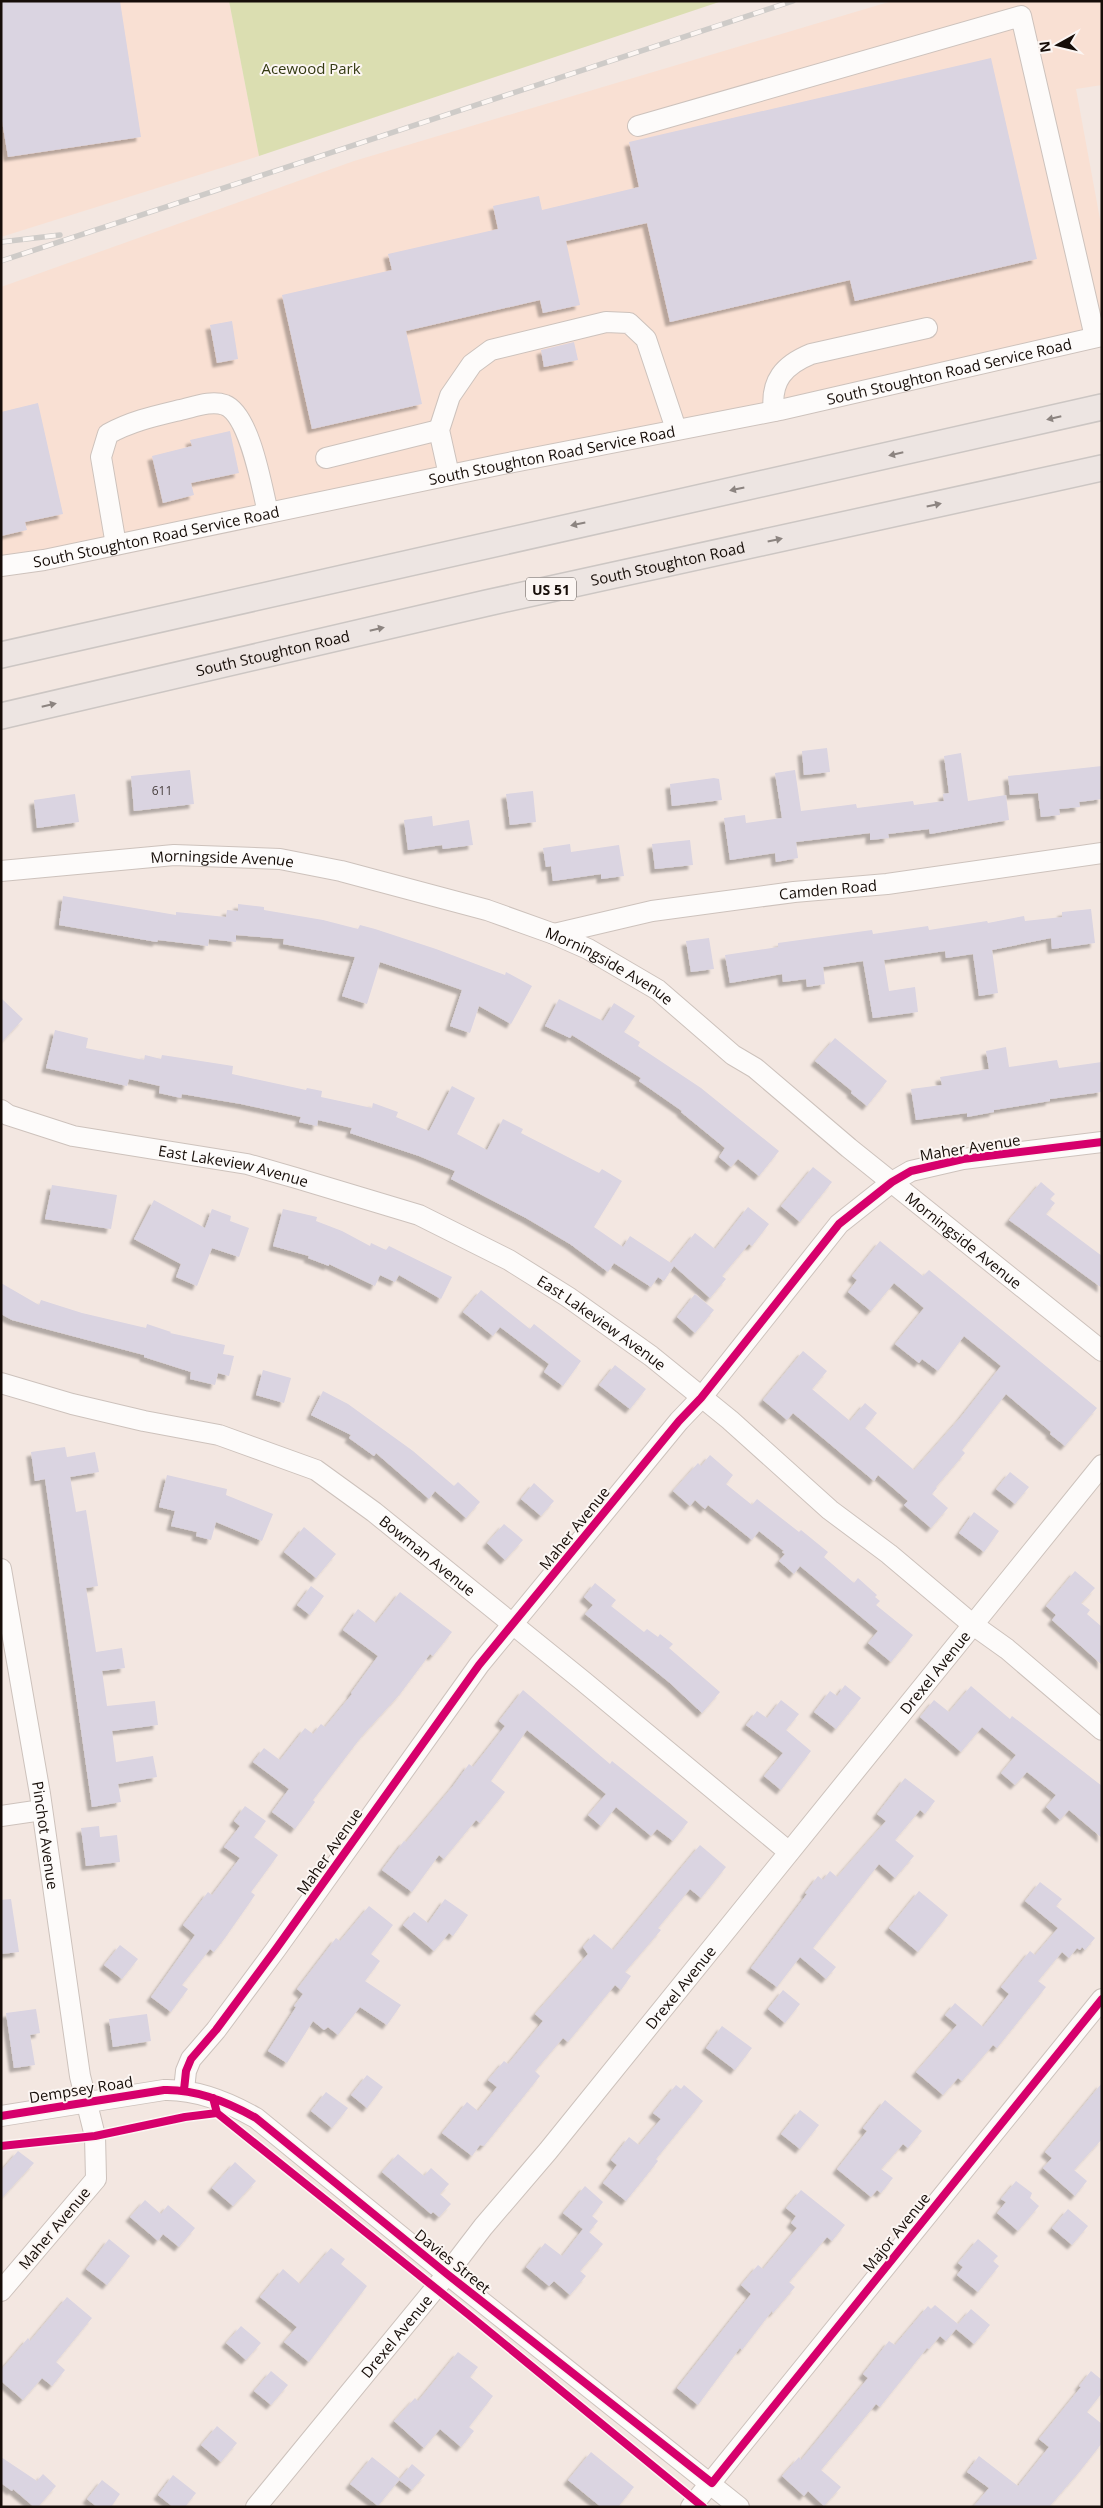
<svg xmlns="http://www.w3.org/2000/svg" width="1103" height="2508" font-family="'Open Sans',sans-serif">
  <defs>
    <filter id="shadow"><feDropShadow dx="-4.5" dy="4.5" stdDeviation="1" flood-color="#0004"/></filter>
  </defs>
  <rect width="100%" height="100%" fill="#f3e7e1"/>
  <path fill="#f9e0d3" d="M1,1H229L259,156L1,237Z
    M892,1H1102V85L1076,89L1102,230V336L1,570V287L354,161Z"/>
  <path fill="#dbdeb1" d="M229,1H722L259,156Z"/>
  <path fill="#dad4e1" filter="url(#shadow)" d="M1,1H120L141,137L8,157L1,115Z
    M991,58L1037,259L855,301L850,280L670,322L647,223L566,241L580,305L543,313L540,300L406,331L422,404L312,429L282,295L392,270L388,254L498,229L493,206L539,196L542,210L639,187L629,142Z
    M232,321L238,359L217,363L210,325Z
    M574,342L578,360L544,367L541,350Z
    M38,403L63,514L25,522L27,530L1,536V412Z
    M230,431L239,473L191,483L194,495L163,503L152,456L192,446L190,440Z
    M827,748L830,772L804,775L802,751Z
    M961,753L968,801L1006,795L1009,820L930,834L929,829L888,834L889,838L870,840V833L796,842L798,858L776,862L775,853L730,860L724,818L745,815L746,823L782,818L775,773L795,770L801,811L856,804L857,808L913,801L914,805L944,801L943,794L949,793L944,756Z
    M1102,766V799L1079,802L1080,807L1059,809L1060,815L1041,817L1038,793L1010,795L1008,776Z
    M190,770L194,804L134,811L131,776Z
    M714,778L719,779L722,800L672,806L670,784Z
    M533,791L536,822L510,825L506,794Z
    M75,794L79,822L37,828L34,800Z
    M432,816L433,826L469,820L473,845L443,849L442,845L408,850L404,820Z
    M690,840L693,865L655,869L652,844Z
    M570,844L571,852L619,845L624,876L601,879V874L553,881L551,866L546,867L543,848Z
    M63,896L176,915V912L226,917L227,910L238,911V904L264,907V910L323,920L358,929L360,925L375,929L436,949L505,975L506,972L532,986L511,1024L479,1006L470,1033L450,1026L462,990L431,979L380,962L367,1004L342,996L355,957L283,944L284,939L236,935V942L209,939L208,946L158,940L157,942L59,925Z
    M1091,909L1095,943L1052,949L1051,938L992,950L998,993L979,996L973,954L946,958L945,951L884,960L889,991L915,987L918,1012L873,1018L863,961L823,967L825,984L807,987L806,979L783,982L782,974L730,983L725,955L778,947V943L872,930L873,934L928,926L929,930L987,921L988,923L1024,916L1025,921L1062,917V912Z
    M709,938L714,969L691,972L686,941Z
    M1,998L23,1019L1,1043Z
    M559,999L603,1021L614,1003L635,1016L624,1032L640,1042L638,1046L701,1088L779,1151L759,1176L738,1159L731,1167L719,1157L725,1148L681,1112L682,1111L639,1081L641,1078L572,1035L570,1038L545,1026Z
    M55,1030L88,1038L86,1048L144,1060L145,1055L161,1059L162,1055L233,1066L232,1074L306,1090L307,1088L322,1091L321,1097L372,1108L373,1103L398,1112L396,1117L429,1131L452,1086L475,1098L457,1134L487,1150L503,1119L523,1129L521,1133L599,1173L602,1169L622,1181L594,1227L623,1247L630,1236L671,1263L695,1233L715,1249L748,1207L769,1224L752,1246L749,1244L722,1276L726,1279L710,1298L674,1266L664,1281L658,1277L651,1287L614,1263L608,1272L570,1244L526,1218L451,1179L455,1171L419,1156L350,1133L352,1128L318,1120L317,1126L299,1122L301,1117L241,1104L182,1094L181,1098L159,1093L160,1086L129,1079L127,1086L46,1068Z
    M835,1038L887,1081L867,1106L851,1093L852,1091L815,1061Z
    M1006,1047L1009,1067L1057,1060L1059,1068L1102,1062V1092L1050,1099V1101L994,1110V1112L967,1117V1113L916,1120L911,1089L942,1085L940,1077L989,1069L986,1051Z
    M813,1167L832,1182L800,1222L781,1206Z
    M1041,1182L1055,1194L1050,1199L1055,1203L1046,1214L1102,1256V1288L1009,1220Z
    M52,1185L117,1195L111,1229L45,1219Z
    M154,1200L205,1228L212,1209L231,1216L230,1221L249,1228L239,1257L212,1248L197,1286L176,1277L181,1264L134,1239Z
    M283,1209L317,1217L316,1221L342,1231L370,1246L371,1243L386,1250L389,1246L452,1277L441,1299L399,1275L395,1282L380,1275L375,1286L329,1264V1266L308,1258L309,1256L273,1246Z
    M880,1241L923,1276L929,1270L1097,1408L1065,1446L1050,1434L1051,1432L1006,1394L962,1450L965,1453L936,1487L937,1488L932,1494L948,1508L931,1528L904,1505L908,1501L878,1475L874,1481L793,1413L787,1420L763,1400L803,1351L827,1371L812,1389L850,1421L865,1403L877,1413L865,1428L914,1470L960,1418L1001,1366L964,1336L938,1371L922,1359L919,1363L895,1344L924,1308L894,1283L871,1311L848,1292L857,1280L852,1276Z
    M1,1283L39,1305L41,1300L82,1313L146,1328L147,1324L171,1332L170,1333L225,1345L223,1354L234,1356L229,1376L218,1373L215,1385L190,1379L191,1372L144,1357V1355L12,1320L1,1314Z
    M481,1290L530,1329L534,1324L581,1361L563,1386L544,1372L549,1364L500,1327L493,1336L463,1312Z
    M695,1294L714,1310L695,1333L677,1317Z
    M615,1365L646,1389L630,1409L599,1385Z
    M263,1370L291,1378L284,1403L256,1395Z
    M323,1391L348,1404L413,1451L454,1486L458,1482L480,1502L466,1518L435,1491L429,1499L376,1453L374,1456L349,1438L351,1435L311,1415Z
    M65,1447L67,1457L95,1452L99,1472L70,1477L76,1512L86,1510L98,1586L86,1588L96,1652L122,1648L125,1668L102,1671L107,1706L155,1701L158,1725L112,1731L116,1762L153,1756L157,1777L118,1784L121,1802L92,1807L45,1479L35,1481L31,1452Z
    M710,1455L733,1475L726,1484L752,1505L757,1499L799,1532L801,1530L828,1552L824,1557L854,1583L858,1578L877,1595L875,1597L880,1601L876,1605L913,1635L891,1662L868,1643L878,1631L800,1566L794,1574L779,1561L785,1554L782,1552L784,1551L759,1531L752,1540L708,1505L705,1509L695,1500L690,1506L673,1491L698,1463L701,1466Z
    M1010,1472L1029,1487L1015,1504L996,1489Z
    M167,1475L227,1489L226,1495L273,1514L262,1541L216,1522L211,1540L196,1536L197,1532L171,1526L175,1511L159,1507Z
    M534,1483L554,1501L541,1516L521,1499Z
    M974,1512L999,1531L984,1552L959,1533Z
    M504,1524L523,1540L505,1560L487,1543Z
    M304,1527L336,1554L316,1578L284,1552Z
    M1075,1571L1095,1588L1081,1603L1090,1610L1087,1614L1102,1627V1665L1052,1620L1056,1615L1046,1606Z
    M595,1583L616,1600L611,1606L644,1632L647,1629L658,1637L660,1634L673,1644L669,1648L720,1692L702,1713L670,1683L585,1614L593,1605L584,1597Z
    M311,1586L324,1596L310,1615L297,1605Z
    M400,1592L452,1632L433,1656L430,1654L400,1694L362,1736L313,1800L315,1802L295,1829L272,1812L289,1789L253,1762L264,1748L280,1760L305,1728L313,1734L321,1724L325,1727L352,1694L351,1693L378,1656L343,1630L358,1609L376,1623Z
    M845,1685L861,1698L836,1729L814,1712L830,1691L837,1696Z
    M971,1686L1010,1719L1012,1716L1102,1786V1838L1069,1810L1060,1820L1046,1807L1056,1795L1027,1772L1015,1785L1001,1773L1016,1755L982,1727L961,1752L920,1717L934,1700L949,1712Z
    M523,1690L610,1764L612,1761L688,1822L673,1841L657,1829L651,1836L616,1807L601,1826L588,1815L606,1794L527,1730L491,1781L505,1792L480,1823L476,1820L444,1859L439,1855L412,1892L382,1870L404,1841L406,1842L453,1786L469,1764L473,1767L505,1726L499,1721Z
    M781,1700L799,1714L786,1730L811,1751L781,1790L764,1776L783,1753L746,1725L757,1711L767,1718Z
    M905,1778L935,1801L925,1814L920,1810L895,1840L914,1856L895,1878L879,1864L813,1948L836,1967L826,1979L800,1957L777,1987L751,1968L807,1894L805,1893L818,1876L823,1880L830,1871L837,1877L886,1821L877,1814Z
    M245,1806L266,1821L254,1837L278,1855L251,1892L255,1895L225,1938L214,1952L210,1949L182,1985L188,1989L171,2012L151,1997L195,1935L183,1925L208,1892L212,1895L240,1858L224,1847L240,1826L234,1821Z
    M99,1826L100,1837L117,1835L120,1862L86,1866L81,1828Z
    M700,1845L726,1867L701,1898L690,1889L658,1928L661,1930L625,1972L631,1976L621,1990L615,1985L568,2042L563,2038L535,2071L540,2076L484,2146L480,2145L472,2156L442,2133L467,2102L478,2111L497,2087L488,2080L504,2061L508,2064L543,2021L535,2014L588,1954L583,1947L594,1934L613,1950Z
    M1040,1882L1062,1899L1056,1906L1095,1938L1085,1950L1082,1947L1080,1950L1077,1948L1069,1958L1062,1952L1038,1981L1046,1987L997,2048L993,2045L962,2081L958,2078L943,2095L916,2072L957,2025L945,2015L955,2003L983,2027L1009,1994L1001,1987L1030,1951L1035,1955L1058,1928L1025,1901Z
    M919,1891L948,1915L918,1952L889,1928Z
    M11,1899L19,1952L1,1954V1900Z
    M445,1899L468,1915L453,1936L449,1933L434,1951L403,1925L414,1912L428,1923Z
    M369,1906L393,1925L371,1954L380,1961L365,1981L401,2005L387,2025L360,2007L338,2035L328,2027L324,2030L313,2021L287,2063L268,2051L296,2007L294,2006L303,1994L297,1989L336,1938L340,1941Z
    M120,1945L138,1959L122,1979L104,1965Z
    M783,1990L800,2004L785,2023L768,2009Z
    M36,2009L40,2033L30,2035L35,2065L14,2068L6,2013Z
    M147,2014L151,2041L113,2047L109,2019Z
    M722,2026L752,2048L735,2070L706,2048Z
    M367,2075L383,2087L367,2108L351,2095Z
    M1102,2083V2139L1074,2170L1087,2181L1075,2196L1043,2168L1052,2158L1045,2152Z
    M676,2085L681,2089L684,2085L703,2101L656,2159L658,2161L626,2201L603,2183L617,2165L611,2160L629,2137L639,2145L661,2119L653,2113Z
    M326,2092L348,2108L332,2128L311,2111Z
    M885,2100L922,2131L908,2148L903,2144L881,2169L893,2178L881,2193L877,2190L871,2197L837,2169L867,2131L863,2128Z
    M800,2110L819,2125L800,2149L781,2134Z
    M18,2151L34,2163L1,2199V2171Z
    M398,2154L424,2176L431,2168L449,2184L440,2194L451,2204L439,2217L433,2212L431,2214L382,2172Z
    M235,2162L256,2181L233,2206L212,2188Z
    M1016,2181L1032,2193L1030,2198L1039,2206L1018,2231L997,2213L1006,2202L1001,2199Z
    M585,2186L603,2202L592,2216L598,2221L589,2232L603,2244L580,2271L586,2276L570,2295L554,2281L549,2286L526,2267L545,2243L562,2256L583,2229L563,2213Z
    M801,2190L845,2225L832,2241L827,2237L789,2282L795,2287L773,2313L772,2311L742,2350L740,2348L698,2405L677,2388L751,2294L741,2285L758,2265L763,2269L797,2228L791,2223L796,2216L786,2208Z
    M145,2200L161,2214L168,2205L195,2228L179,2247L163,2234L158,2241L130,2217Z
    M1068,2209L1088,2226L1072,2245L1052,2228Z
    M109,2239L130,2256L107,2285L86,2269Z
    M978,2239L998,2256L993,2261L999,2266L978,2292L957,2275L963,2267L958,2263Z
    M331,2248L345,2259L341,2264L367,2286L309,2362L284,2342L297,2327L260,2297L283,2269L300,2284Z
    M67,2297L92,2318L56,2362L65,2370L52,2386L42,2378L23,2400L1,2381V2370L28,2338L30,2341Z
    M935,2305L958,2324L971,2309L990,2325L974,2344L956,2329L946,2341L940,2336L929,2349L927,2348L880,2407L876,2404L821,2470L841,2487L824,2506L808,2491L804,2496L782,2476L799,2457L801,2460L868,2378L863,2374L889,2341L895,2345L928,2306L931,2309Z
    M241,2326L261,2343L246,2360L226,2343Z
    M458,2352L478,2367L470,2377L493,2396L469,2427L474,2431L461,2447L440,2429L424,2448L394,2421L415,2398L418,2401Z
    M271,2371L288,2385L271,2405L254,2391Z
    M1091,2371L1102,2380V2393L1087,2412L1102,2424V2443L1080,2471L1049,2507H973L989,2488L967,2472L979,2456L1018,2486L1049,2447L1039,2439L1081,2387L1079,2386Z
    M217,2426L237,2443L221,2462L201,2445Z
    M591,2452L634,2487L618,2507H601L568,2480Z
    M1,2457L37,2481L43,2474L56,2486L38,2507H34L13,2489L12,2491L1,2483Z
    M372,2457L400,2479L378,2506L350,2484Z
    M412,2464L425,2475L412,2490L399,2480Z
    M173,2475L196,2493L185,2507H173L158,2495Z
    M102,2480L120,2494L111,2507H97L87,2499Z"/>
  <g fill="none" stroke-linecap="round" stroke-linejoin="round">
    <defs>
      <g id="minor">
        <path d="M638,126L1021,16L1095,337"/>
        <path d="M774,411C770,381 784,365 811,354L927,328"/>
        <path d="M326,458L439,430"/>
        <path d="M449,475L439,430L450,396L472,364L491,350L606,322L629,323L646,339L676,429"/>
        <path d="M116,545L101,457L108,434C132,421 155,416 180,410C194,407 211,400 225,405C250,415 262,488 268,513"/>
        <path id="s1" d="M1,566L44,560L498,465L780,410L1102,336"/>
        <path id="s2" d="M1,871L174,855L280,859L341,871L487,910L554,934L588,949L658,990L733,1055L755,1068L849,1148L1102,1351"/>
        <path id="s3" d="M554,934L652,911L794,892L887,884L1102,853"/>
        <path id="s4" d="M1,1110L8,1115L73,1136L247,1164L296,1178L419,1215L509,1260L568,1297L651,1356L730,1420L830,1510L889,1554L972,1624L1007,1649L1102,1730"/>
        <path id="s5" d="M1,1383L72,1404L144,1421L219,1435L316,1470L374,1512L583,1681L789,1852"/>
        <path id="s6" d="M1,1569L40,1794L80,2076L95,2136L96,2179L1,2291"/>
        <path d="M1,1816L42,1810"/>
        <path d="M184,2090L186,2071L191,2059L216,2030L276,1949L479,1665L679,1421L701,1398L839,1224L892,1182L911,1171L963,1159L1102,1142"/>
        <path d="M1,2116L164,2090C197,2089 228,2102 256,2118L447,2274L739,2507"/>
        <path id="s7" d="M256,2507L447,2274L483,2227L548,2151L1102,1465"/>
        <path d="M691,2507L1102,1999"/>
      </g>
      <g id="major">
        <path d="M1,655L1102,407"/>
        <path id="s8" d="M1,716L487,603L1102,468"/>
      </g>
    </defs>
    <use href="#minor" stroke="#cdc2bc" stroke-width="22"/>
    <use href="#major" stroke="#ccc6c3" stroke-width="28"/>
    <use href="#minor" stroke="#fdfbfa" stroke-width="20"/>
    <use href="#major" stroke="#ede5e2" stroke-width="25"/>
    <defs>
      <path id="rail" d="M1,242L60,235
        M1,261L793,1"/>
    </defs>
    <use href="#rail" stroke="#cecbc8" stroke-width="5.5"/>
    <use href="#rail" stroke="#fcf6f3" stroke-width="4" stroke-dasharray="11" stroke-linecap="butt"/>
    <defs>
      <path id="cycleway" d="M184,2090L186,2071L191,2059L216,2030L276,1949L479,1665L679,1421L701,1398L839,1224L892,1182L911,1171L963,1159L1102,1142
        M213,2098L217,2113L469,2315L703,2507
        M1,2116L164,2090C197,2089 228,2102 256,2118L447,2274L712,2483L1102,1999
        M1,2146L95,2136L185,2117L217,2113"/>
    </defs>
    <use href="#cycleway" stroke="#fcf6f3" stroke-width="11"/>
    <use href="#cycleway" stroke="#d6006c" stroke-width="8"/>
  </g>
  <defs><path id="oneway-solid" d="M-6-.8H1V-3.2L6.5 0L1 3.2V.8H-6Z" transform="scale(1.25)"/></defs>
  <g fill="#8c8480">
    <use href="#oneway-solid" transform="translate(1054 418) rotate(167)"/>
    <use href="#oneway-solid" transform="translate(896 454) rotate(167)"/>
    <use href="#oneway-solid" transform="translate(737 489) rotate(168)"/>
    <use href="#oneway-solid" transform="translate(934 505) rotate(-12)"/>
    <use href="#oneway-solid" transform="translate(578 524) rotate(168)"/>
    <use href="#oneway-solid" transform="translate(775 540) rotate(-12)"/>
    <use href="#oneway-solid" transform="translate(377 629) rotate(-13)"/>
    <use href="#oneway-solid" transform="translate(49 705) rotate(-13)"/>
  </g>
  <g text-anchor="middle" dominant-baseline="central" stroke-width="4" stroke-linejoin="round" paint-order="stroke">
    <g font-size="12" fill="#473f3e">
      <text x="162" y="790">611</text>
    </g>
    <rect fill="#fcf6f3" stroke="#5b534e" stroke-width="1" x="526" y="577.5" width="50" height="23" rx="4"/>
    <g font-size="14" font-weight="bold" fill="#160d08">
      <text x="551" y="589">US 51</text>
    </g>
    <g font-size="15" fill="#343a13" stroke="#fcf6f3">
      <text x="311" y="68">Acewood Park</text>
    </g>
    <g font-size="15" fill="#160d08" stroke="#fcf6f3">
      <text stroke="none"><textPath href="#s1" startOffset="968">South Stoughton Road Service Road</textPath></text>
      <text stroke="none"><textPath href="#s1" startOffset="562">South Stoughton Road Service Road</textPath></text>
      <text stroke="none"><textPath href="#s1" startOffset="158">South Stoughton Road Service Road</textPath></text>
      <text stroke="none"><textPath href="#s8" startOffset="684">South Stoughton Road</textPath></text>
      <text stroke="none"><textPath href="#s8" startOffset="279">South Stoughton Road</textPath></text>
      <text stroke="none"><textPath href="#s2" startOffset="222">Morningside Avenue</textPath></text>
      <text stroke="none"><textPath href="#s3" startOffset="278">Camden Road</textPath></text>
      <text stroke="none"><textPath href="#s2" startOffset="628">Morningside Avenue</textPath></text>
      <text transform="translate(970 1147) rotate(-9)">Maher Avenue</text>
      <text stroke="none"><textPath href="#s4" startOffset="240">East Lakeview Avenue</textPath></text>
      <text stroke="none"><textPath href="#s2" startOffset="1078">Morningside Avenue</textPath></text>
      <text stroke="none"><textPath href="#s4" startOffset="645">East Lakeview Avenue</textPath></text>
      <text transform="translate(574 1528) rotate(-51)">Maher Avenue</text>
      <text stroke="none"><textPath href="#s5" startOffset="468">Bowman Avenue</textPath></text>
      <text stroke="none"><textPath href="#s7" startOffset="1076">Drexel Avenue</textPath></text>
      <text stroke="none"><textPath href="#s6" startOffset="270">Pinchot Avenue</textPath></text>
      <text transform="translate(329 1851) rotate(-55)">Maher Avenue</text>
      <text stroke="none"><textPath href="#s7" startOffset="671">Drexel Avenue</textPath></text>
      <text transform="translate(81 2089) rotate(-9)">Dempsey Road</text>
      <text transform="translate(54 2228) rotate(-50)">Maher Avenue</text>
      <text transform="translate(896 2232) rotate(-51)">Major Avenue</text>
      <text transform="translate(453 2261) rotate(39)">Davies Street</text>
      <text stroke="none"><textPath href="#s7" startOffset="221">Drexel Avenue</textPath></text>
    </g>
  </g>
  <rect width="1103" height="2508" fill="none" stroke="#160d08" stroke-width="5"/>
  <g transform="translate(1058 45) rotate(262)" stroke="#fcf6f3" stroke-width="4" paint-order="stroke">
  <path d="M0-4L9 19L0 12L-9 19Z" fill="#160d08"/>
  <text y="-8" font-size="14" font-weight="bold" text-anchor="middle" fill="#160d08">N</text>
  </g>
</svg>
